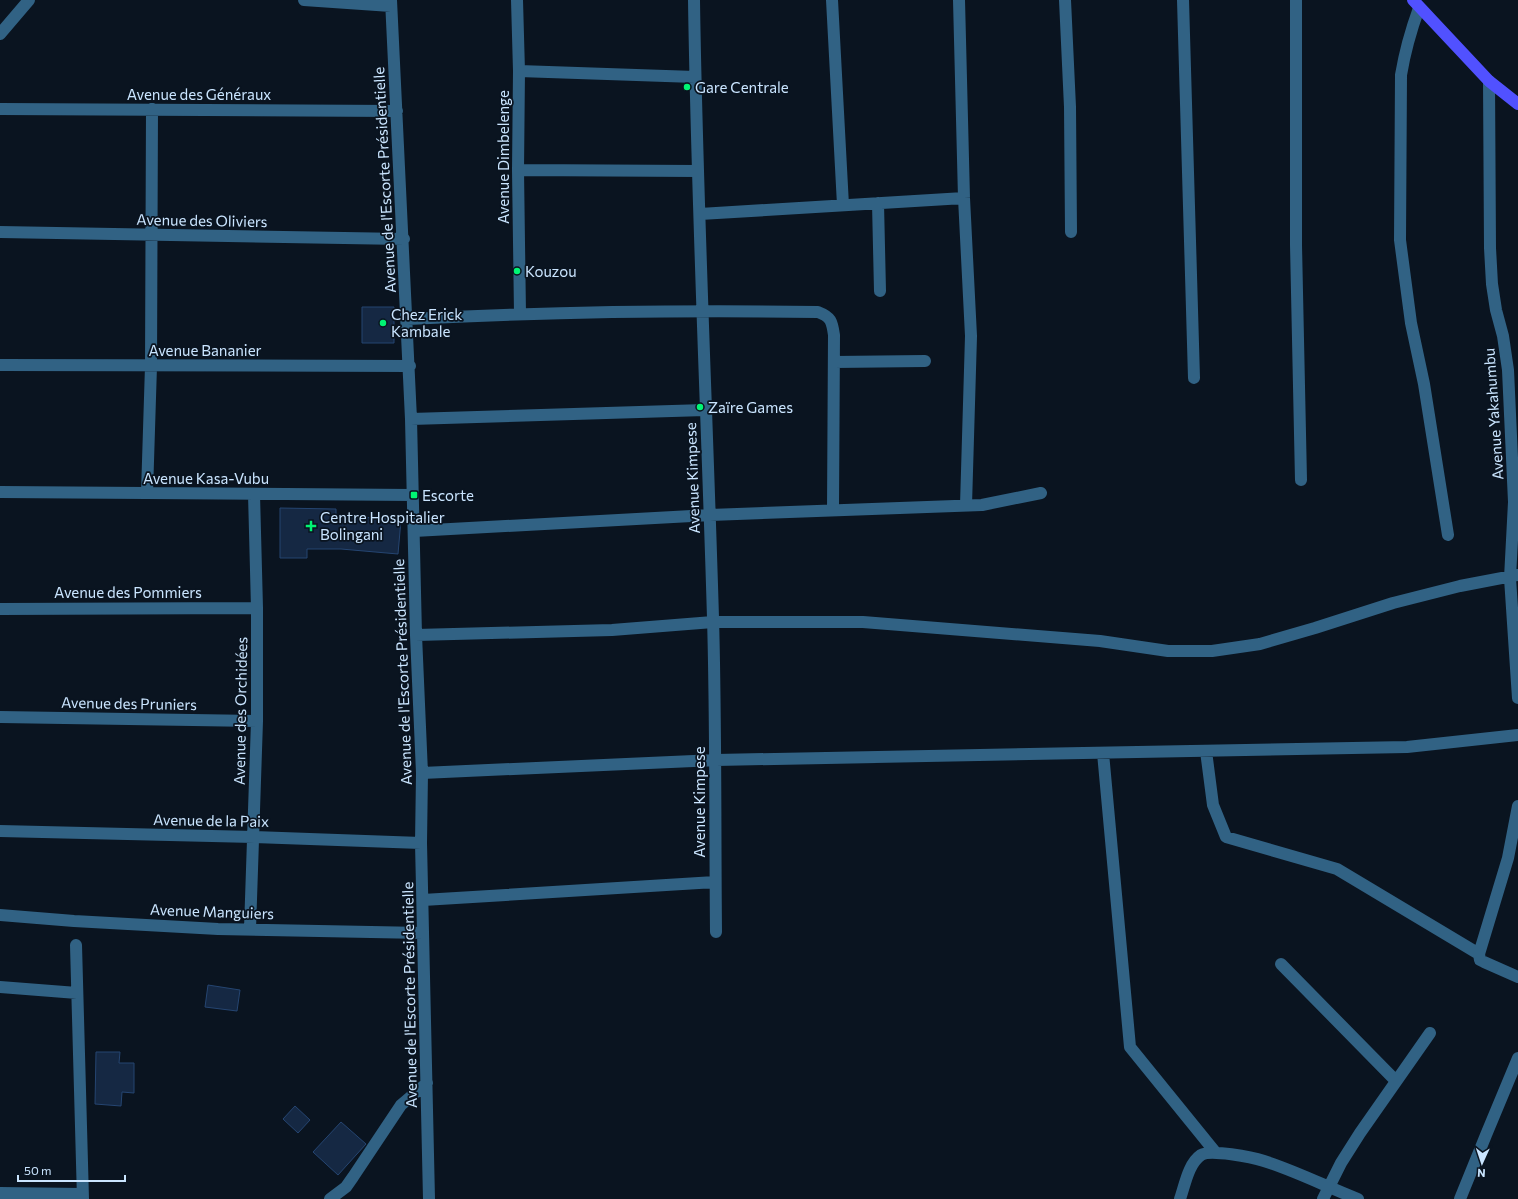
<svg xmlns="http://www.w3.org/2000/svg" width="1518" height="1199" font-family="Commissioner,sans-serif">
  <rect width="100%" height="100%" fill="#0a1420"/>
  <path fill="#152843" stroke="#254571" d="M362,307H394V343H362Z
    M280,508L336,509V515L401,520L398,554L341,549H307V558H280Z
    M208,985L240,990L237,1011L205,1007Z
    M96,1052H120L119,1063H134V1093L122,1092L121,1106L95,1104Z
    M295,1106L310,1120L298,1133L283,1119Z
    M341,1122L366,1144L338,1175L313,1152Z"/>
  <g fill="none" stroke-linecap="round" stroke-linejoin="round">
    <path stroke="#316284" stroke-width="12" d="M304,0L391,6
      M391,0L411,419L416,635L422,773L421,843L429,1199
      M517,0L519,71L518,170L520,314
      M694,0C697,206 707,412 713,618C716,723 715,827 716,932
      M832,0L843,205
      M959,0L964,198L971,336L966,505
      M1065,0L1070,107L1071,232
      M1183,0L1194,378
      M1296,0V245L1301,480
      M1419,8C1411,30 1405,51 1401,75L1400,240L1411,323L1424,384L1448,535
      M0,34L29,0
      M519,71L695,77
      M1489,81L1490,248L1492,284L1496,310L1503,336L1508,370L1514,502L1510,578L1518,698
      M0,109L397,111
      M518,170L698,171
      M878,203L880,291
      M700,214L964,198
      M0,232L404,239
      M407,319C544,312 681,310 818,312C831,317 832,321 834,335L833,509
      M834,362L925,361
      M0,365L410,366
      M411,419L705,410
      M0,492L412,495
      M147,493L151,366L152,109
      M414,531L710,515L982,505L1041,493
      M0,609L257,608
      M416,635L612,630L713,622H863L1100,641L1168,651H1212L1260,644L1315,628L1393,603L1460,586L1518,575
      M0,717L257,721
      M1206,751L1213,805L1226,837L1337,869L1479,954
      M1103,753L1130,1047L1216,1153
      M422,773L716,760L1407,747L1518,735
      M1518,806L1508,858L1479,954L1480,960L1484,962L1518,977
      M0,831L254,837L421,843
      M423,900L715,882
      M0,915L74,921L218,929L423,933
      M250,929L257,721V608L254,494
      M76,945L83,1199
      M1281,964L1396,1081
      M0,987L77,993
      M0,1193L82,1194
      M330,1199L346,1187L353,1177L401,1105L427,1083
      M1180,1199C1185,1185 1188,1164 1201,1155C1210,1149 1252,1157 1264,1161C1296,1171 1327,1187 1358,1199
      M1323,1199L1341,1163L1360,1133L1430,1033
      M1460,1199L1486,1135L1518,1058"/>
    <path stroke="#5151ff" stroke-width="12" d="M1413,0L1489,81L1518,104"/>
  </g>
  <g fill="#00f574" stroke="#0a1420" stroke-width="1.5">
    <circle cx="687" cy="87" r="4"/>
    <circle cx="517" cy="271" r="4"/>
    <circle cx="383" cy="323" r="4"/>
    <circle cx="700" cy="407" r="4"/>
    <rect x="410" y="491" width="8" height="8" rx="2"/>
    <path d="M309 520h4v4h4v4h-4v4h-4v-4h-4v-4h4z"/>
  </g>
  <g text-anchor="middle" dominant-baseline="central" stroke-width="3.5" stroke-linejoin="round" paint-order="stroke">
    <g font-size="15" fill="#cae5ff" stroke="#0a1420" text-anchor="start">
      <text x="695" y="87">Gare Centrale</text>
      <text x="525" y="271">Kouzou</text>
      <text x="391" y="314">Chez Erick<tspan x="391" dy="17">Kambale</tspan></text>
      <text x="708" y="407">Zaïre Games</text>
      <text x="422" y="495">Escorte</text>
      <text x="320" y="517">Centre Hospitalier<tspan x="320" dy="17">Bolingani</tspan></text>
    </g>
    <g font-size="15" fill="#cae5ff" stroke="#0a1420">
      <text x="199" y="94">Avenue des Généraux</text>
      <text transform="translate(503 157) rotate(-90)">Avenue Dimbelenge</text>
      <text transform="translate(384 180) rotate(-93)">Avenue de l'Escorte Présidentielle</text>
      <text transform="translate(202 220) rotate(1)">Avenue des Oliviers</text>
      <text x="205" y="350">Avenue Bananier</text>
      <text transform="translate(1493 414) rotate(-94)">Avenue Yakahumbu</text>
      <text x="206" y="478">Avenue Kasa-Vubu</text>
      <text transform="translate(692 478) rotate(-92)">Avenue Kimpese</text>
      <text x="128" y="592">Avenue des Pommiers</text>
      <text transform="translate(402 672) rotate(-92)">Avenue de l'Escorte Présidentielle</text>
      <text transform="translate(129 703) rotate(1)">Avenue des Pruniers</text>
      <text transform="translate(240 711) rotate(-89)">Avenue des Orchidées</text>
      <text transform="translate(699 802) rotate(-90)">Avenue Kimpese</text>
      <text transform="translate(211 820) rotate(1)">Avenue de la Paix</text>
      <text transform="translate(212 911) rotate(2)">Avenue Manguiers</text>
      <text transform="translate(409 995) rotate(-91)">Avenue de l'Escorte Présidentielle</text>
    </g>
  </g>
  <g transform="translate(1482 1163) rotate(183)" stroke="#0a1420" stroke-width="3" paint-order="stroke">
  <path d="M0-3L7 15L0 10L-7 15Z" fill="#cae5ff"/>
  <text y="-6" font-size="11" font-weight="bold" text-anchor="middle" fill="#cae5ff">N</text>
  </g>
  <path d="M18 1175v6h107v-6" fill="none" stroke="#cae5ff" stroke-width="2"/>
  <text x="24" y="1175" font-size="12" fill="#cae5ff" stroke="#0a1420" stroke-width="3" paint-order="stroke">50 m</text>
</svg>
